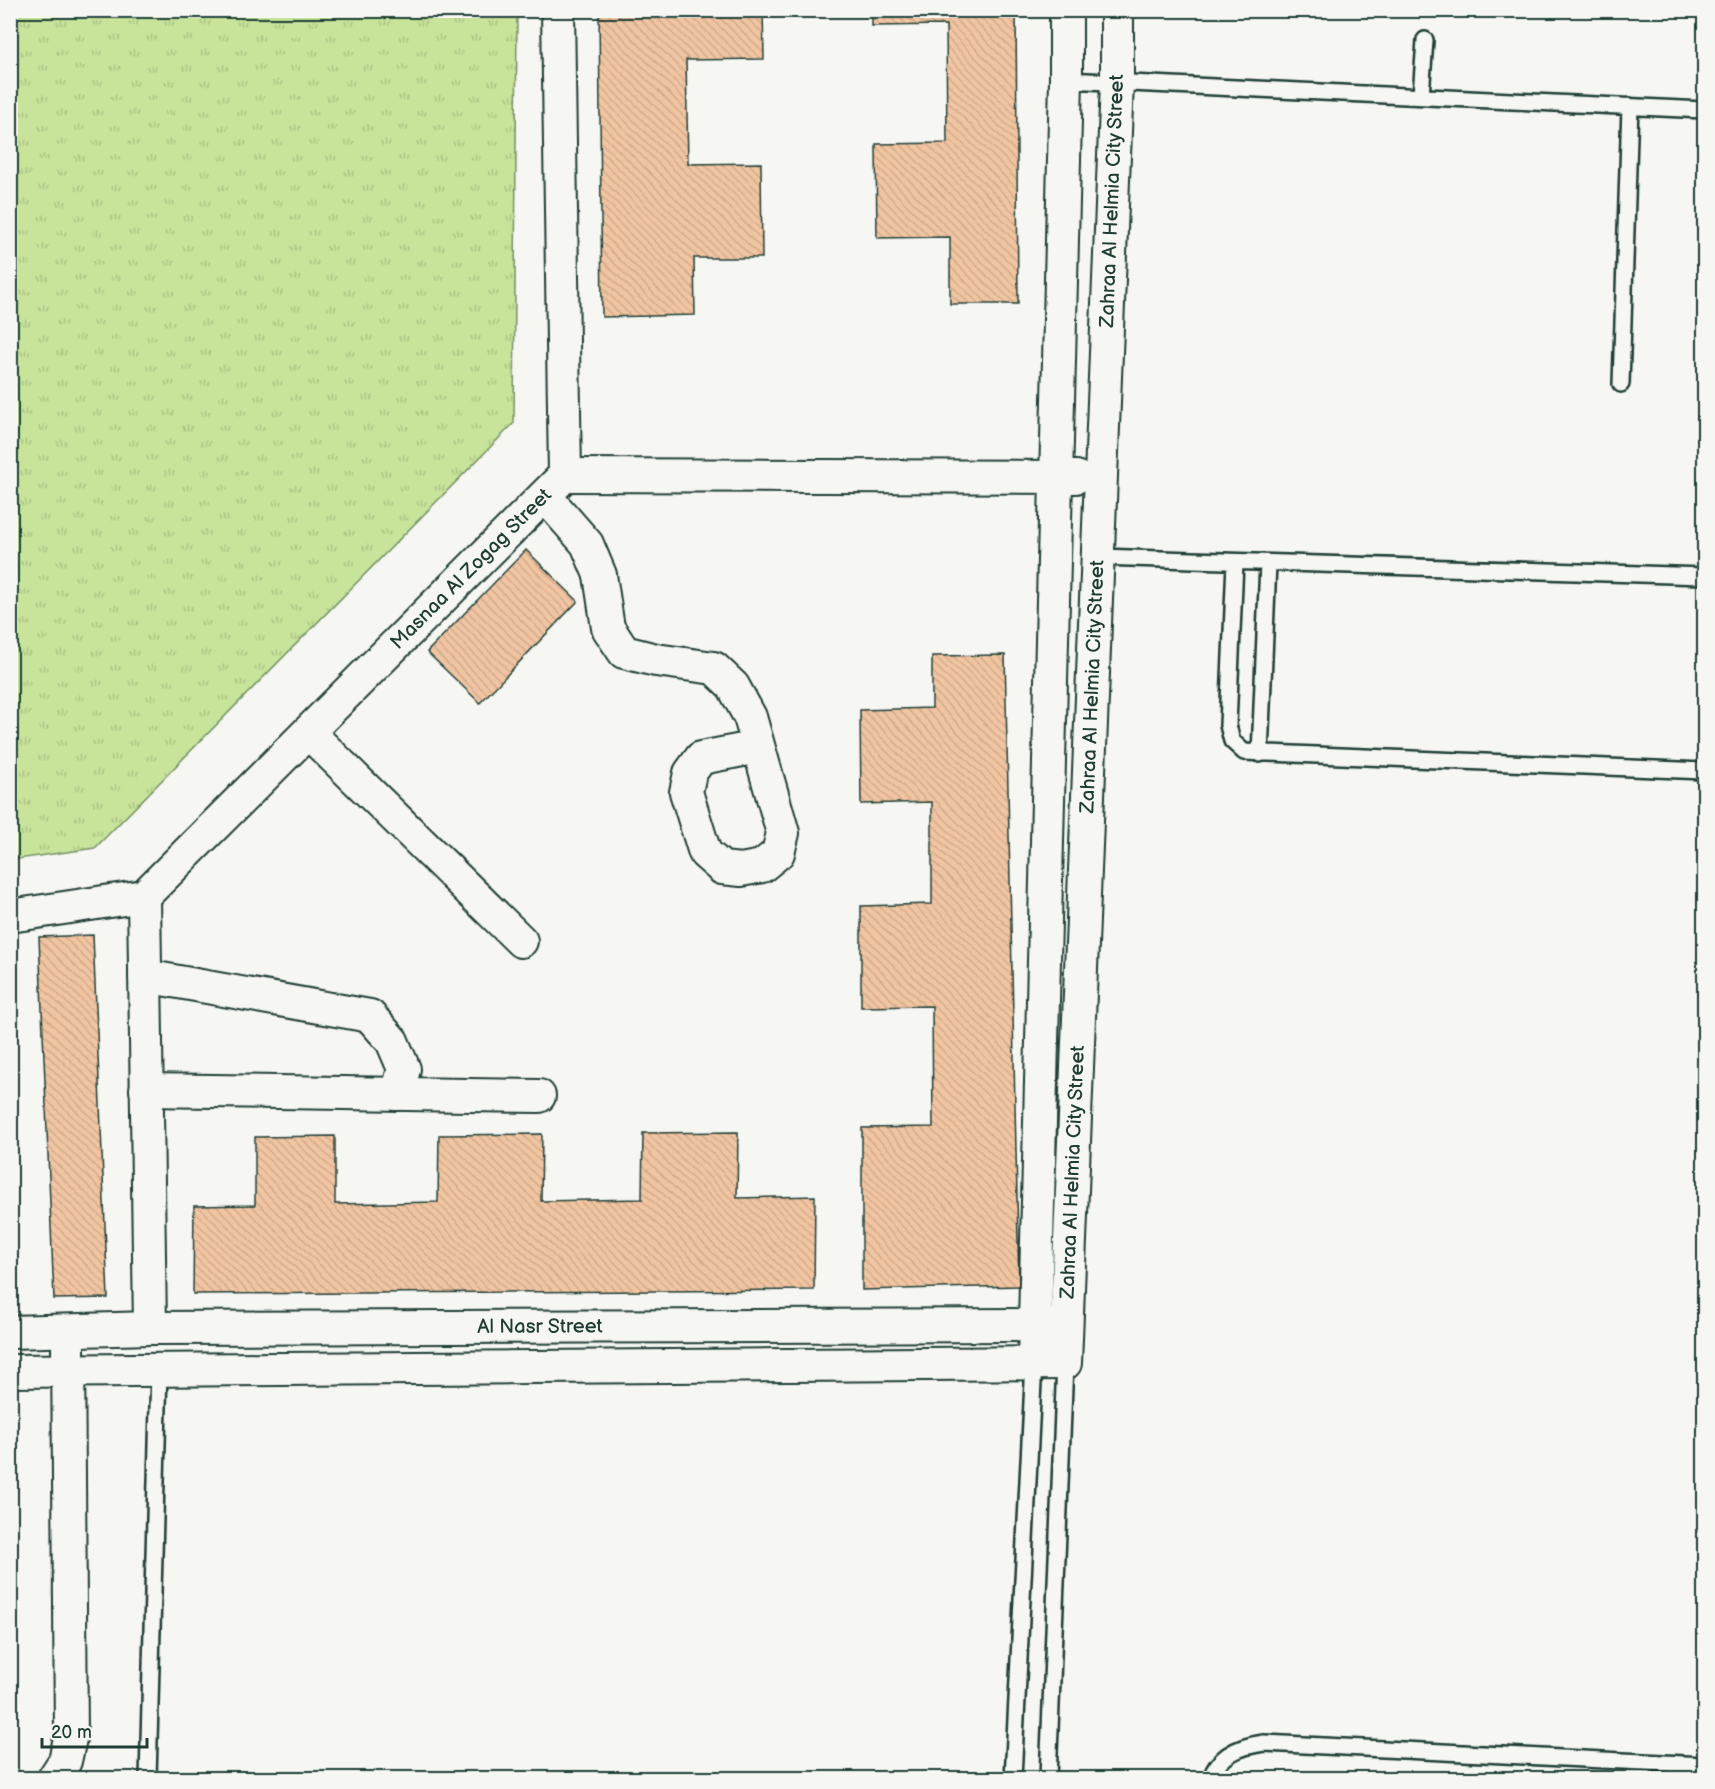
<svg xmlns="http://www.w3.org/2000/svg" width="1715" height="1789" font-family="'Balsamiq Sans',sans-serif">
  <defs>
    <pattern id="grass-tufts" width="24" height="20" patternUnits="userSpaceOnUse" patternTransform="scale(1.5)"><rect width="24" height="20" fill="#c8e39a"/><path d="M3 7l-1-3M5 7V3M7 7l1-3M15 17l-1-3M17 17v-4M19 17l1-3" fill="none" stroke="#abc485"/></pattern>
    <pattern id="building-back-hatch" width="6" height="6" patternUnits="userSpaceOnUse" patternTransform="scale(1.5)"><rect width="6" height="6" fill="#f2c5a2"/><path d="M-1 5l2 2M0 0l6 6M5-1l2 2" fill="none" stroke="#cfaa8c"/></pattern>
  </defs>
  <rect width="100%" height="100%" fill="#f6f6f2"/>
  <filter id="ink" filterUnits="userSpaceOnUse"><feTurbulence type="fractalNoise" baseFrequency=".0167" numOctaves="2"/><feDisplacementMap in="SourceGraphic" scale="12" xChannelSelector="R" yChannelSelector="G"/><feConvolveMatrix kernelMatrix="1 2 1 2 8 2 1 2 1" color-interpolation-filters="sRGB"/></filter>
  <g filter="url(#ink)">
    <path fill="url(#grass-tufts)" stroke="#749067" stroke-width="1.5" d="M10,11H517L514,423L95,848L11,860Z"/>
    <path fill="url(#building-back-hatch)" stroke="#1f3d34" stroke-width="1.5" d="M599,10H763L764,59L686,60L688,164L761,163L762,258H694L695,315L602,317Z
      M872,10H1016L1018,304H950V237L877,238L876,144L947,143L946,25L872,26Z
      M526,550L578,601L480,703L427,652Z
      M1005,655L1019,1286L862,1290V1128L933,1127L932,1006L861,1007V906L932,904V802L861,804L860,710L932,708V656Z
      M93,935L108,1298L54,1299L39,937Z
      M738,1132L737,1198L815,1196L814,1290L193,1294L194,1206L255,1205V1137L335,1136V1204L438,1202L439,1135L542,1134L541,1201L642,1199L643,1133Z"/>
    <g fill="none" stroke-linecap="round" stroke-linejoin="round">
      <defs>
        <path id="lane" d="M1066,80L1704,110
          M1421,96L1425,40
          M1621,384L1630,106
          M1099,557L1704,576
          M1235,562L1228,725L1232,741L1244,752L1704,771
          M1260,754L1268,563
          M148,1778L159,1370
          M1013,1778L1034,1362
          M1048,1778L1065,1363
          M1211,1778C1219,1754 1241,1746 1264,1743L1704,1765"/>
        <g id="street">
          <path d="M565,475L1076,477"/>
          <path d="M545,496L587,544L600,575L608,628L624,652L656,660L714,668L733,686L750,717L783,833L778,853L762,866L741,870L722,868L705,853L686,792L690,773L701,758L758,747"/>
          <path d="M309,733L521,941"/>
          <path d="M144,896L150,1328"/>
          <path id="s1" d="M10,916L144,896L565,475L558,10"/>
          <path d="M145,976L370,1016L392,1041L404,1069L397,1094"/>
          <path d="M146,1090L539,1096"/>
          <path id="s2" d="M10,1332L150,1328L1054,1325"/>
          <path d="M1034,1362L1066,80V10"/>
          <path id="s3" d="M10,1371L1065,1363L1117,82V10"/>
          <path d="M54,1778L65,1761L71,1734L68,1348"/>
        </g>
      </defs>
      <use href="#lane" stroke="#1f3d34" stroke-width="20"/>
      <use href="#street" stroke="#1f3d34" stroke-width="36"/>
      <use href="#lane" stroke="#f6f6f2" stroke-width="15"/>
      <use href="#street" stroke="#f6f6f2" stroke-width="32"/>
    </g>
  </g>
  <g text-anchor="middle" dominant-baseline="central" stroke-width="4.5" stroke-linejoin="round" paint-order="stroke">
    <g font-size="20" fill="#1f3d34" stroke="#f6f6f2">
      <text stroke="none"><textPath href="#s3" startOffset="2218">Zahraa Al Helmia City Street</textPath></text>
      <text stroke="none"><textPath href="#s1" startOffset="598">Masnaa Al Zogag Street</textPath></text>
      <text stroke="none"><textPath href="#s3" startOffset="1732">Zahraa Al Helmia City Street</textPath></text>
      <text stroke="none"><textPath href="#s3" startOffset="1246">Zahraa Al Helmia City Street</textPath></text>
      <text stroke="none"><textPath href="#s2" startOffset="530">Al Nasr Street</textPath></text>
    </g>
  </g>
  <rect width="1715" height="1789" fill="none" stroke="#f6f6f2" stroke-width="36"/>
  <rect x="18" y="18" width="1679" height="1753" fill="none" stroke="#1f3d34" stroke-width="2" filter="url(#ink)"/>
  <path d="M42 1738v9h105v-9" fill="none" stroke="#1f3d34" stroke-width="3"/>
  <text x="51" y="1738" font-size="18" fill="#1f3d34" stroke="#f6f6f2" stroke-width="4.5" paint-order="stroke">20 m</text>
</svg>
